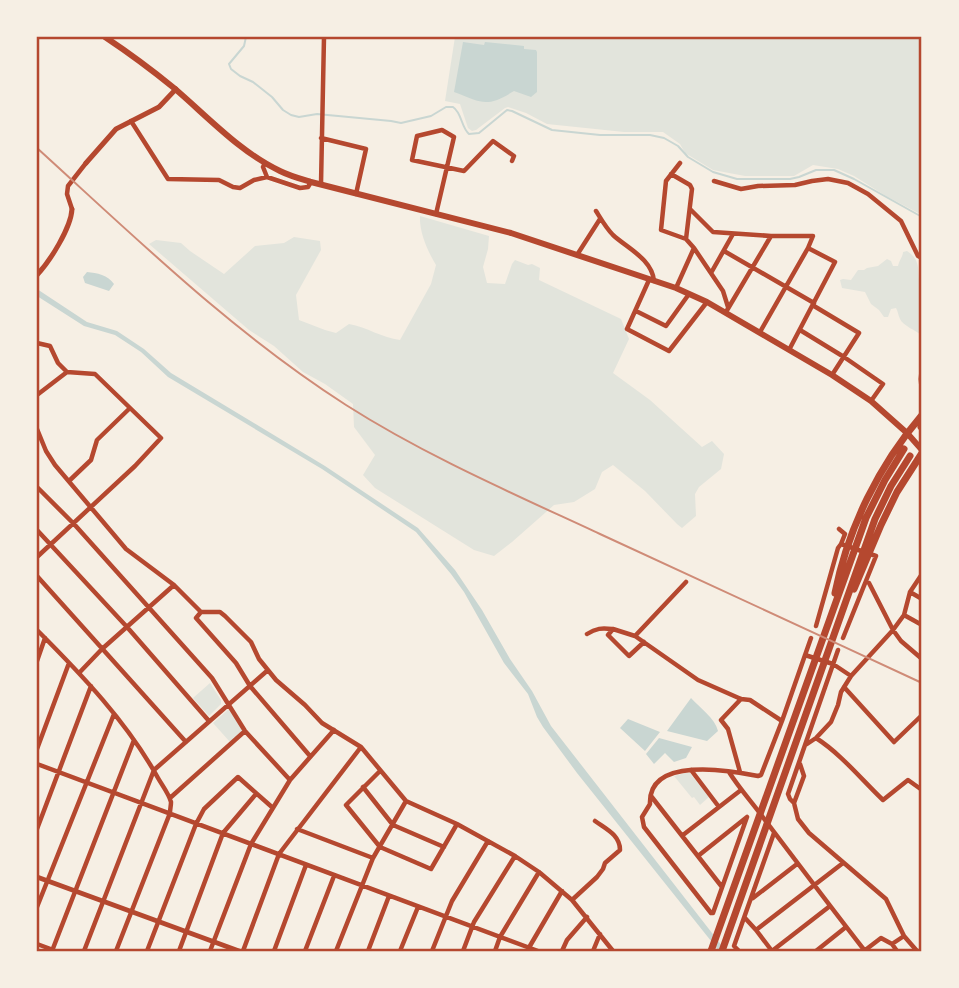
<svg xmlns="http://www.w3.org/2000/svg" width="959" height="988" font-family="'IBM Plex Sans',sans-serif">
  <rect width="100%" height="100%" fill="#f6efe4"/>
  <path fill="#e2e4dc" d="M455,37H922V215L886,196L854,176L838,169L813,165L794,176H745L713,170L685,153L680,144L663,132H624L547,124L526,113L508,107L505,108L476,130L472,131L468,128L460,104L445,101Z
    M420,216L489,236L488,249L483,267L487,283L505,284L512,264L515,260L528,265L532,264L540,268L539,280L621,319L629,339L613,373L650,400L702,447L712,441L724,454L721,469L699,487L695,494L696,516L682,528L677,524L645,491L613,465L602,472L595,489L574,502L554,505L512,542L494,556L474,550L375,488L363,475L375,455L354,427L353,404L325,384L303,372L274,346L249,330L149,244L156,240L181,243L190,251L224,274L255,246L284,243L294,237L320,241L321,250L296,295L299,320L325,330L336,333L349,324C367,327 382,338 400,340L431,284L436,265C428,252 419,232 420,216Z
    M907,251C919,259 918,266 919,280L922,282V336C916,330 903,326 900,319C898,315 898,311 896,308L891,309L888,317H884L879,310L871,304L865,292L842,288L840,280L843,279L851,280L858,270H864L867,268L878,266L887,259L891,261L893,266H898C899,260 903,257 903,252Z
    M210,683L221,700V704L209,716L193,698Z
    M229,709L243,730L230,742L213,723Z
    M685,773H690L709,797L700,805L694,797L692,798L674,776Z"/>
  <path fill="#c9d6d2" d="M463,42L484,45L485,42L524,46V49L536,50L537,52V92L531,97L514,91C486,108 483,103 454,92Z
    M87,272C97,273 108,275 114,284L109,291L85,283L83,277Z
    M37,289L87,322L117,331L144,349L171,373L325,466L418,528L455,570L482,610L510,659L532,691L551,726L726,951H719L577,773L543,727L537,717L528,694L504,663L464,592L451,574L416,532L322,469L168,377L141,352L115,335L84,326L37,296Z
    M691,698C700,708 715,718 718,731L707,741L667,731Z
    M628,719L660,732L645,751L620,728Z
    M659,738L692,747L686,758L674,762L665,753L654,764L646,754Z"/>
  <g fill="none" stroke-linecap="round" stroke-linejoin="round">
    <path stroke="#c9d6d2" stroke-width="2" d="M246,37L244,46L229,64L231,69L240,76L253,82L272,97L283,110L291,115L299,117L317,114L391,121L401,123L431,116L446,107H453C462,113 461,127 469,134L479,133L507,110L512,111L552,130L600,135H650L664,138L678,146L688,157L713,172L737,179H790L799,177L816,170H834L854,179L922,217"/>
    <path stroke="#b5482f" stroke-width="4.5" d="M131,121L168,179L219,180L233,187L240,188L254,180L267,177L300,188L308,187L311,182
      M321,138L366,149L356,194
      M265,163L263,167L267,177
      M680,163L666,181L661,230L686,239
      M671,174L690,185L692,189L686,239L694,248L676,288
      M714,181L741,189L758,186L795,185L812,181L828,179L848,183L868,194L901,221L918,256L922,258
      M321,184L324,37
      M72,209L67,194L68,186L86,163
      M690,209L713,232L771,236H813L808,248L760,332
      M596,211C601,219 606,228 613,235C627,248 652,259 654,281
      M436,214L454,137L442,130L417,136L412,160L464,171L493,141L514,156L512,161
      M694,248L723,291L728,307
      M724,251L814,303
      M577,255L600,219
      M711,273L733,234
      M649,280L627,329L669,351L707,302
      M814,306L859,333L832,375
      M636,311L666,326L689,294
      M726,312L771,236
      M800,330L844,357L883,384L871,401
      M37,343L50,346L58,363L67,372L95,374L161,438L135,466L37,557
      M789,350L835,262L808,248
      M37,395L67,372
      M37,429L46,451L55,465L126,549L174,585L201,612H220L225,616L251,642L259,659L276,680L305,705L322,723L361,747L406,801L457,824L515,856L539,872L572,900L613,951
      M69,481L91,460L97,440L130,408
      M37,487L74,524L212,678L245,731L290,780
      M37,530L127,627L209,721
      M841,544L876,556L843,638
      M37,576L186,742
      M869,583L893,630L901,641L922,659
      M910,592L922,599
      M201,612L196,618L236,663L250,686L310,756
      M904,615L922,625
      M816,626L838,548L841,544L845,534L839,529
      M37,630C82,675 127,722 158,778C162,785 169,794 171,802C171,806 170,809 170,813L116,951
      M587,634C596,628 602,628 612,629
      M635,636L686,582
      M644,642L629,656L608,635L613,629L635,636L698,680L741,699L750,700L782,721L761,775L758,776C729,770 648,756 650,804L642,817L644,827L711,913H713L747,817
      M805,655L833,664L851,676
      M37,661L45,638
      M79,673L102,649L174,585
      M844,687L894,742L920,717L922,719
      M782,721L811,638
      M816,738C841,754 861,779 883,800L908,780L922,790
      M807,744L816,738L831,722L838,705L841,692L851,676L893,630L904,615L910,592L922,574
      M37,749L69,663
      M37,764L538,951
      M800,764L804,776L794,803L798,819L809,833L886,899L904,936L917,951
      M691,770L719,807
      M380,771L346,805L380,847L431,869L457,824
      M729,772C739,788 751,801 762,816C796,861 830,906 865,951
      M740,772L728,729L721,720L741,699
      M363,787L393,825L444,847
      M651,796L722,887
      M170,798L245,731
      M794,803L790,799L788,794L838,650
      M37,829L91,686
      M297,829L373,858
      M683,835L741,790
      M698,856L747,817
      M753,898L797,864
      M572,900L597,877L603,869L605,863L620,850C620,835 606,829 595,821
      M37,907L114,714
      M745,918L756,930
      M37,944L56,951
      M892,944L904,936
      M52,951L134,740
      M84,951L154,770L268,670
      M147,951L196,824L204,809L238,777L273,808
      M179,951L223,833L256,794
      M210,951L251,844L290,780L334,730
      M243,951L279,854L361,747
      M274,951L306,865
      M305,951L334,876
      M336,951L373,858L406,801
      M368,951L389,896
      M400,951L418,907
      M432,951L452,901L488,841
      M463,951L474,922L515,856
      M495,951L500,937L539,872
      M527,951L562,891
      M562,951L567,940L587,917
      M593,951L600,934
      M739,951L734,946L774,833
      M772,951L756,930L843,863
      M772,951L830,906
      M816,951L846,927
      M864,951L881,938L892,944L897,951"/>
    <path stroke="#b5482f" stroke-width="5" d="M86,163L116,129L159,107L176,89
      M37,275C50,261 71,228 72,209
      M922,369L921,379L922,390
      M37,877L239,951"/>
    <path stroke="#b5482f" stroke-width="6" d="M105,37C129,53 152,70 174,88C208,117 240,152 280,171C290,176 301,179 311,182L511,233L676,288L707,302L832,375L871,401L907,433L922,450"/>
    <path stroke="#b5482f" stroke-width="7" d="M921,427L922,425
      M854,589L881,525L897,492L922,453
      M835,593C848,528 879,465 922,415
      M711,951L866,518L885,480L904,449
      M722,951L875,519L891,486L910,456"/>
    <path stroke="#cf8b77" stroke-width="2" d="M37,148C136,238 232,332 346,405C426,456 514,494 600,534C708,584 815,633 922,683"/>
  </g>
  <rect width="959" height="988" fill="none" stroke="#f6efe4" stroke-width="77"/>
  <rect x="38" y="38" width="882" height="912" fill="none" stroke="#b5482f" stroke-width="2.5"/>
</svg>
